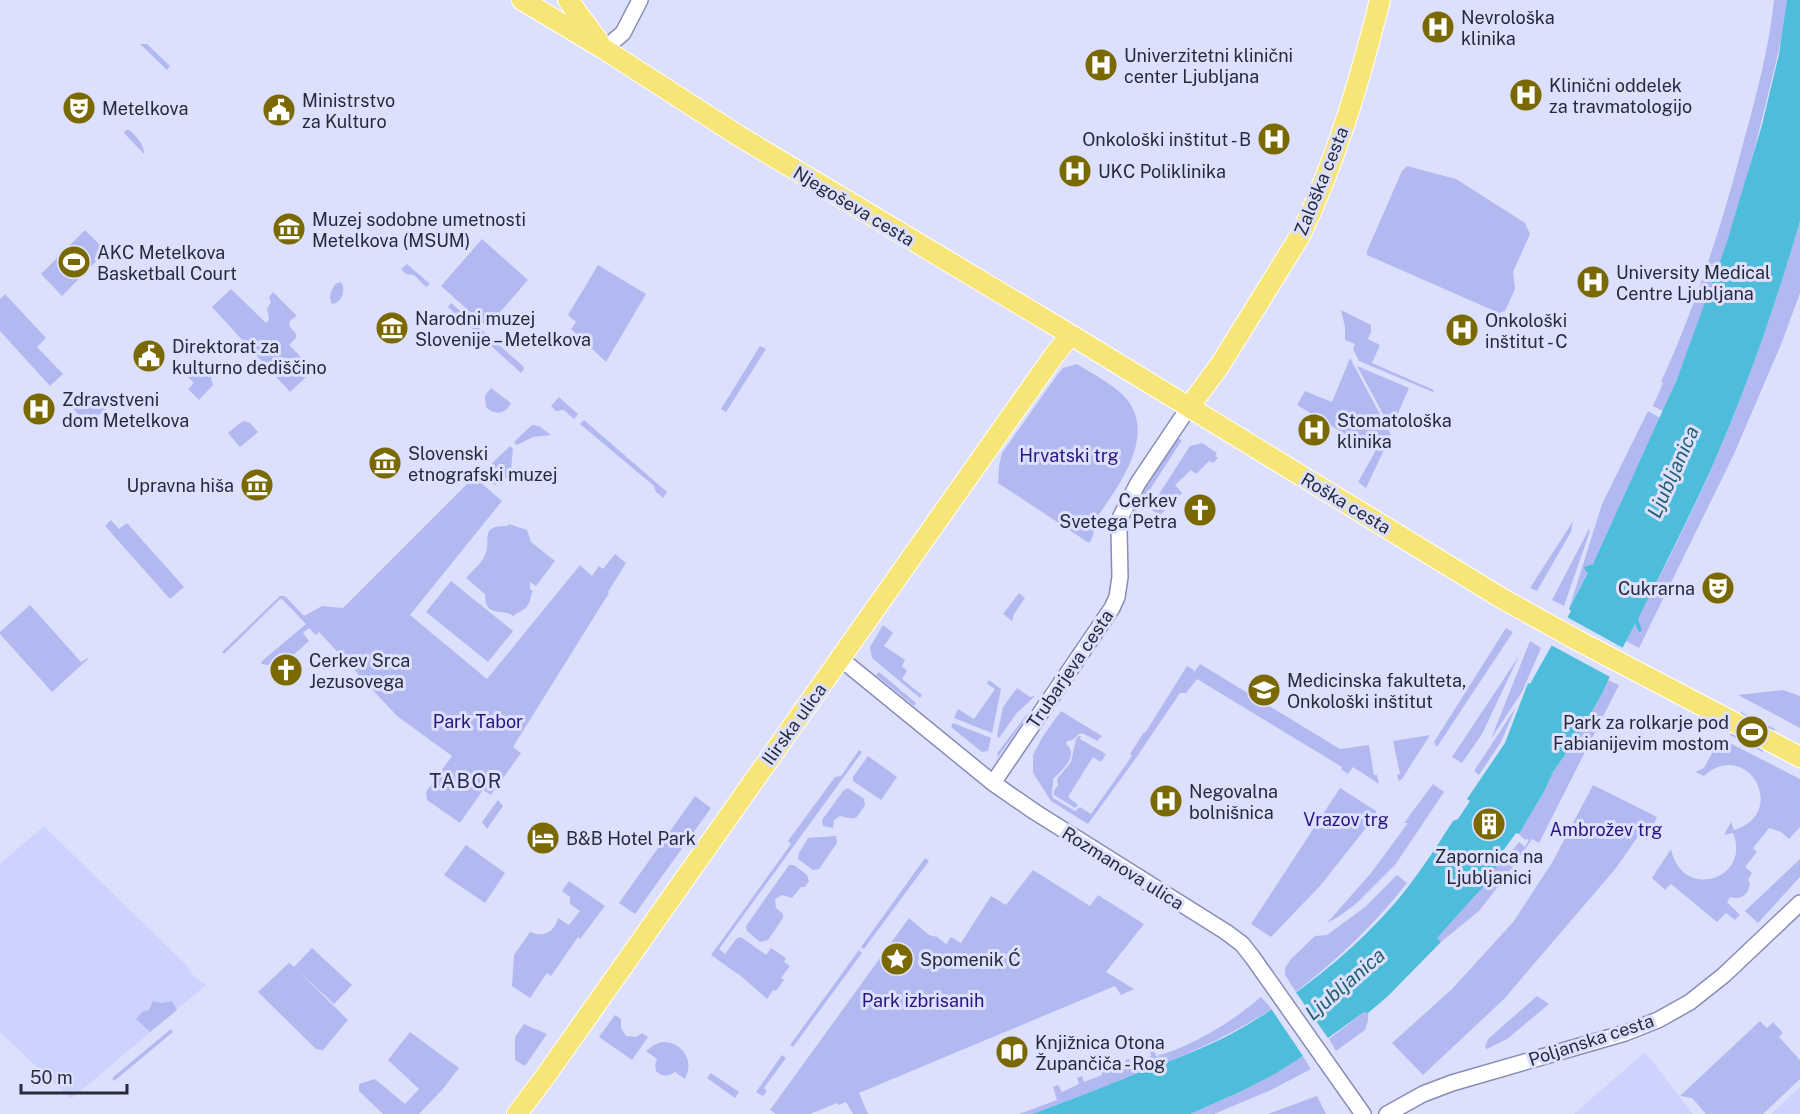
<svg xmlns="http://www.w3.org/2000/svg" width="1800" height="1114" font-family="'Public Sans',sans-serif">
  <rect width="100%" height="100%" fill="#dce0fd"/>
  <path fill="#cdd3ff" d="M44,826L188,967L192,974L206,985L71,1099L0,1032V864Z
    M1645,1052L1693,1114H1574L1631,1064Z
    M1800,1087V1114H1771Z"/>
  <path fill="#b2b9f1" d="M1774,0H1787C1784,35 1774,69 1766,103C1741,208 1707,312 1663,411L1653,406L1663,383L1661,382C1696,305 1722,225 1743,144C1756,96 1769,49 1774,0Z
    M140,44H147L170,66L167,70Z
    M126,130H129C136,135 145,146 144,154L124,133Z
    M1407,166L1456,179L1525,223L1530,234L1513,272L1515,289L1505,311L1499,313L1367,255V251L1402,171Z
    M1800,221V293L1782,342L1734,454L1639,648L1626,641C1656,583 1687,525 1713,465C1747,386 1776,304 1800,221Z
    M85,230L106,251L62,296L41,274Z
    M482,239L528,280L487,327L441,286Z
    M407,264L430,284L426,287L414,275L406,274L401,269Z
    M598,265L646,294L606,362L571,329L576,322L568,315Z
    M341,282L343,286C344,294 341,303 332,304C328,297 331,291 335,284Z
    M231,289L266,323L269,319L267,309L271,302L269,297L273,292L297,316C284,323 290,326 296,334V338L289,345L314,370L290,392L212,307Z
    M5,294L46,338L37,347L63,374L50,386L0,331V299Z
    M451,303L523,366L524,369L521,373L448,307Z
    M1341,310L1371,325V332L1368,339L1380,345L1372,363L1434,390L1433,392L1359,361L1353,349L1355,344L1345,340V327Z
    M760,346L766,349L726,412L721,409Z
    M1350,358L1391,435L1366,488L1358,482L1375,452L1297,405L1305,391L1332,402Z
    M199,364L211,377L213,385L199,400L188,389L194,383L187,376Z
    M1077,364C1090,372 1112,384 1123,395C1161,434 1116,489 1093,523C1095,530 1094,537 1089,543L998,483L999,466L1002,453L1057,375L1063,368Z
    M1357,366L1409,388L1393,425L1388,423Z
    M491,388L511,403C506,414 494,416 486,407L485,396Z
    M559,397L578,414L574,419L564,410L556,411L551,406Z
    M101,399L108,407L87,425L66,400Z
    M1648,411L1660,418L1593,564L1585,567L1588,571L1569,609L1602,504Z
    M584,420L667,492L663,498L656,492L654,486L580,424Z
    M244,421L250,423L258,432L240,447L228,433L240,423Z
    M532,425L539,426L551,435L533,437L517,445L514,442Z
    M1176,438L1182,440L1134,514L1131,513L1136,499Z
    M1202,443L1217,453L1215,456L1218,458L1213,463L1209,461L1196,474L1191,470L1175,485L1182,493L1159,516L1150,508L1190,446Z
    M510,446L513,449L511,470L513,481L511,483L503,476L495,485L481,474Z
    M474,477L502,501L410,615L487,679L580,565L592,576L599,566L603,569L615,554L626,563L608,592L609,593L513,747L521,753L491,795L483,790L460,823L427,800L426,792L452,756L397,716L319,632L316,635L309,628L303,633L309,641L288,660L280,653L268,665L261,664L262,661L306,624L283,600L280,599L224,654L222,652L280,596H285L304,616L322,606L343,608Z
    M111,520L119,529L127,523L184,587L170,599L105,526Z
    M1573,521L1571,532L1537,591L1530,588Z
    M509,524L527,530L531,542L555,561L536,586L530,582V589L533,591C530,596 531,600 528,605C525,611 517,612 513,616C501,607 485,619 485,594L466,578C472,571 481,564 485,555C492,541 478,525 507,526Z
    M1589,529L1590,531L1564,606L1552,600Z
    M451,581L513,631L488,662L426,612Z
    M1019,593L1025,598L1014,614L1012,621L1003,614Z
    M30,605L81,662L87,658L88,659L52,692L0,634V632Z
    M883,625L893,633L884,646L905,660L902,666L907,671L902,679L922,695L920,698L872,658L870,647Z
    M1506,628L1513,632L1437,747L1434,742Z
    M1530,641L1541,648L1522,692L1491,739Z
    M1519,656L1482,734L1462,763L1452,757Z
    M1200,664L1340,749L1369,745L1374,775H1377L1379,784L1353,767L1348,774L1341,769L1342,767L1197,679L1186,693H1180L1136,758L1088,824L1051,801L1033,773V755L1043,736L1061,711L1102,736L1097,741C1071,725 1084,739 1067,741L1066,744C1080,754 1062,771 1053,779C1054,786 1050,791 1053,798L1075,811L1080,807L1091,814L1132,756L1130,754L1144,732L1145,733L1187,666L1194,670L1193,673Z
    M879,672L916,703L914,706L876,675Z
    M989,680L1001,689L992,733L954,718L958,709L974,719L995,689L987,684Z
    M1608,680L1619,685L1539,843L1532,839L1508,874L1479,911L1441,942L1436,939L1483,887L1504,855L1508,856L1519,842L1525,847L1529,840L1527,839L1525,840L1519,834L1545,790L1553,772L1574,742L1602,694Z
    M1017,688L1030,697L1035,696L1016,714L999,738L997,736L1003,707Z
    M1783,690L1800,696V728L1738,695Z
    M1516,707L1501,742L1479,775L1474,771Z
    M1741,712L1775,729L1763,752L1730,735Z
    M1028,713L1029,714L997,758L998,752Z
    M953,723L991,738L988,751L982,752L951,727Z
    M1430,735L1402,779L1399,781L1397,775L1400,774L1393,741Z
    M1079,736H1081L1080,739L1106,754L1101,762L1093,757L1068,797L1078,805L1075,808L1054,795V791L1058,785L1057,779L1071,762L1076,739Z
    M1720,738L1800,779V827L1789,839L1781,832L1769,828L1753,848L1757,852L1745,867L1752,873L1748,880L1750,883C1749,894 1741,901 1730,897L1727,902L1740,915L1735,920L1726,913L1717,922L1671,884L1665,890L1652,878L1671,849C1682,902 1752,879 1733,833L1724,835L1731,822L1734,830C1790,813 1747,737 1704,776L1695,772L1704,768Z
    M859,750L862,752L719,949L725,954L736,939L741,937L766,955L771,948L786,958L784,962L790,966L781,978L784,980L776,991L773,990L767,999L742,977L711,955L791,844L788,841L835,777L841,776Z
    M868,756L897,777L881,800L853,781V777Z
    M1433,784L1444,792L1395,865L1357,903L1338,917L1327,923L1371,873L1408,823H1404Z
    M1593,785L1657,817L1647,840L1639,835L1616,868L1504,999L1423,1075L1392,1043L1452,989L1514,921L1553,861Z
    M848,788L864,799L865,805C854,821 858,820 840,816L834,820L833,828L823,826L822,820L843,791Z
    M1340,788L1376,811L1377,814L1320,886L1271,937L1251,924Z
    M695,796L711,808L635,914L619,903Z
    M498,800L503,806L487,829L482,822Z
    M836,836L837,843L819,869L813,870L798,859L799,853L808,838Z
    M466,845L505,873L485,903L444,875Z
    M925,858L929,861L864,949L861,947Z
    M1800,859V877L1758,923L1745,911Z
    M789,865H794L807,875L809,881L805,887H801L792,898L782,895L775,899L776,908L783,914V918L768,940L760,942L747,931L746,926Z
    M1033,870L1090,906L1098,895L1144,924L1106,972L1134,989L1121,995L1115,986L859,1093L868,1114H853L846,1102L838,1105L837,1103L810,1114H776L770,1110L909,918L929,935L937,937L946,944L951,937L961,943L991,896L1006,905Z
    M1397,875L1407,883C1375,924 1337,960 1296,992L1285,975V968L1291,959L1315,936L1327,935L1365,907Z
    M569,881L605,906L580,939L578,937L551,976L547,973L530,998L512,986L514,955L530,932C544,938 554,932 558,918L569,925L580,911L570,904V897L562,891Z
    M312,948L352,985L334,1004L296,969L348,1020L323,1050L316,1049L258,992L289,963L294,967Z
    M859,950L862,953L793,1047L790,1045Z
    M1537,996L1549,1004L1507,1039L1487,1049L1485,1047L1488,1039Z
    M1261,997L1272,1009C1198,1056 1113,1083 1032,1114H1019L1057,1100L1053,1087L1058,1085L1062,1092L1079,1084L1077,1078L1082,1076L1084,1082L1102,1075L1100,1067L1104,1065L1108,1072L1127,1065L1125,1060L1129,1059L1131,1064L1151,1056L1150,1051L1153,1049L1156,1056C1192,1047 1233,1021 1261,997Z
    M153,1001L162,1003L172,1001L177,1010L150,1032L136,1019L142,1012L149,1010Z
    M1364,1012L1368,1013V1021L1365,1030L1336,1051L1329,1039Z
    M615,1015L621,1019V1028L626,1036L636,1037L642,1033L648,1037L632,1060L599,1037Z
    M1760,1021L1767,1028L1773,1022L1783,1033L1779,1037L1800,1060V1079L1763,1114H1706L1692,1098L1680,1096Z
    M524,1024L547,1034L525,1066L515,1060V1037Z
    M171,1029L173,1032L114,1081L112,1078Z
    M410,1032L459,1068L442,1090L419,1114H383L359,1091V1084L375,1079L405,1104L419,1089L388,1060Z
    M661,1042C682,1041 695,1060 685,1079L675,1072C668,1077 662,1077 656,1071L655,1065L657,1059L646,1051L654,1045Z
    M782,1055L786,1058L764,1088L767,1091L763,1096L756,1092Z
    M1303,1056L1311,1069L1271,1090L1214,1114H1190L1242,1091Z
    M711,1073L739,1092L735,1098L707,1078Z
    M1317,1096L1326,1114H1268Z"/>
  <path fill="#4dbddb" d="M1787,0H1800V221C1776,304 1747,387 1712,467C1689,518 1663,568 1638,619L1642,631L1639,632L1635,624L1623,647L1602,694L1574,742L1553,772L1545,790L1519,834L1516,833L1503,851L1504,855L1483,887L1437,938L1441,942L1388,996L1368,1013L1364,1012L1303,1056L1278,1072L1242,1091L1190,1114H1032C1072,1099 1112,1084 1151,1068C1184,1056 1217,1043 1247,1025C1302,992 1353,951 1395,903C1417,877 1435,849 1453,821L1458,819L1470,801L1467,799L1505,743L1528,683L1530,684L1571,611L1569,609L1588,572H1586L1584,567L1593,564L1677,379L1726,245L1762,125L1779,54Z"/>
  <path fill="#dce0fd" d="M1565,616L1625,649L1612,678L1549,644Z
    M1295,991L1330,1041L1305,1059L1270,1007Z"/>
  <g fill="none" stroke-linecap="round" stroke-linejoin="round">
    <defs>
      <path id="minor" d="M604,49L623,33L640,0
        M841,659L993,783L1035,812L1226,932L1242,944L1253,958L1363,1114
        M993,783L1112,608L1117,597L1120,577L1119,529L1121,516L1138,483L1189,407
        M1387,1114L1423,1094L1452,1083L1625,1033L1658,1020L1690,1002L1724,975L1800,903"/>
      <path id="major" d="M522,0L604,49L739,136L1071,335L1503,599L1577,640L1800,757
        M568,0L599,42
        M1189,407L1220,365L1300,236C1336,161 1360,80 1380,0
        M517,1114L547,1074L1055,354L1071,335"/>
    </defs>
    <use href="#minor" stroke="#878cb8" stroke-width="18"/>
    <use href="#major" stroke="#fff" stroke-width="22"/>
    <use href="#minor" stroke="#fff" stroke-width="15"/>
    <use href="#major" stroke="#f7e677" stroke-width="20"/>
  </g>
  <defs>
    <symbol id="hospital-disc" viewBox="-11 -11 22 22"><circle r="9.5" fill="#796900" stroke="#dce0fd"/><path d="M-5-5h3v3.5h4V-5h3V5h-3V1.5h-4V5h-3Z" fill="#fff"/></symbol>
    <symbol id="theatre-disc" viewBox="-11 -11 22 22"><circle r="9.5" fill="#796900" stroke="#dce0fd"/><path d="M-5-5.5Q0-4 5-5.5V0Q5 5 0 6Q-5 5-5 0ZM-3.3-2.5H-1v1.5H-3.3ZM1-2.5H3.3v1.5H1ZM-2.8 1Q0 5.5 2.8 1Z" fill="#fff"/></symbol>
    <symbol id="civic-disc" viewBox="-11 -11 22 22"><circle r="9.5" fill="#796900" stroke="#dce0fd"/><path d="M-.6-6.5H3V-4.5H.6V-3L4-1V1h2V6H-6V1h2V-1L-.6-3ZM-1.2 2.5V6h2.4V2.5Z" fill="#fff"/></symbol>
    <symbol id="museum-disc" viewBox="-11 -11 22 22"><circle r="9.5" fill="#796900" stroke="#dce0fd"/><path d="M0-6L6-3V-2H-6V-3ZM-5-1h2V3h-2ZM-1-1h2V3h-2ZM3-1h2V3H3ZM-6 4H6V6H-6Z" fill="#fff"/></symbol>
    <symbol id="stadium-disc" viewBox="-11 -11 22 22"><circle r="9.5" fill="#796900" stroke="#dce0fd"/><path d="M0-5a6.5 5 0 1 0 0 10a6.5 5 0 1 0 0-10ZM-3.5-1.8h7v3.6h-7Z" fill="#fff"/></symbol>
    <symbol id="church-disc" viewBox="-11 -11 22 22"><circle r="9.5" fill="#796900" stroke="#dce0fd"/><path d="M-1.2-6h2.4v3.5h3.3v2.4h-3.3V6h-2.4V-.1h-3.3v-2.4h3.3Z" fill="#fff"/></symbol>
    <symbol id="university-disc" viewBox="-11 -11 22 22"><circle r="9.5" fill="#796900" stroke="#dce0fd"/><path d="M0-5L7-2L0 1L-7-2ZM-4 1L0 2.5L4 1V4Q0 6-4 4Z" fill="#fff"/></symbol>
    <symbol id="building-disc" viewBox="-11 -11 22 22"><circle r="9.5" fill="#796900" stroke="#dce0fd"/><path d="M-4-6H4V6H1V3H-1V6H-4ZM-2.5-4.3h1.7v1.8h-1.7ZM.8-4.3h1.7v1.8H.8ZM-2.5-1h1.7V.8h-1.7ZM.8-1h1.7V.8H.8Z" fill="#fff"/></symbol>
    <symbol id="hotel-disc" viewBox="-11 -11 22 22"><circle r="9.5" fill="#796900" stroke="#dce0fd"/><path d="M-6-4.5h1.5V1H6V5H4.5V3h-9V5H-6ZM-4 0a1.8 1.8 0 1 1 3.6 0ZM.5 0V-2.5h3Q6-2.5 6 0Z" fill="#fff"/></symbol>
    <symbol id="sight-disc" viewBox="-11 -11 22 22"><circle r="9.5" fill="#796900" stroke="#dce0fd"/><path d="M0-6L1.8-2.2L6-1.7L2.9 1.2L3.7 5.4L0 3.3L-3.7 5.4L-2.9 1.2L-6-1.7L-1.8-2.2Z" fill="#fff"/></symbol>
    <symbol id="library-disc" viewBox="-11 -11 22 22"><circle r="9.5" fill="#796900" stroke="#dce0fd"/><path d="M-6-4Q-3-5.5-.7-3.5V5Q-3 3-6 4ZM6-4Q3-5.5 .7-3.5V5Q3 3 6 4Z" fill="#fff"/></symbol>
  </defs>
  <g fill-rule="evenodd">
    <use href="#hospital-disc" x="1419" y="8" width="38" height="38"/>
    <use href="#hospital-disc" x="1082" y="46" width="38" height="38"/>
    <use href="#hospital-disc" x="1507" y="76" width="38" height="38"/>
    <use href="#theatre-disc" x="60" y="89" width="38" height="38"/>
    <use href="#civic-disc" x="260" y="91" width="38" height="38"/>
    <use href="#hospital-disc" x="1255" y="120" width="38" height="38"/>
    <use href="#hospital-disc" x="1056" y="152" width="38" height="38"/>
    <use href="#museum-disc" x="270" y="210" width="38" height="38"/>
    <use href="#stadium-disc" x="55" y="243" width="38" height="38"/>
    <use href="#hospital-disc" x="1574" y="263" width="38" height="38"/>
    <use href="#museum-disc" x="373" y="309" width="38" height="38"/>
    <use href="#hospital-disc" x="1443" y="311" width="38" height="38"/>
    <use href="#civic-disc" x="130" y="337" width="38" height="38"/>
    <use href="#hospital-disc" x="20" y="390" width="38" height="38"/>
    <use href="#hospital-disc" x="1295" y="411" width="38" height="38"/>
    <use href="#museum-disc" x="366" y="444" width="38" height="38"/>
    <use href="#museum-disc" x="238" y="466" width="38" height="38"/>
    <use href="#church-disc" x="1181" y="491" width="38" height="38"/>
    <use href="#theatre-disc" x="1699" y="569" width="38" height="38"/>
    <use href="#church-disc" x="267" y="651" width="38" height="38"/>
    <use href="#university-disc" x="1245" y="671" width="38" height="38"/>
    <use href="#stadium-disc" x="1733" y="713" width="38" height="38"/>
    <use href="#hospital-disc" x="1147" y="782" width="38" height="38"/>
    <use href="#building-disc" x="1470" y="805" width="38" height="38"/>
    <use href="#hotel-disc" x="524" y="819" width="38" height="38"/>
    <use href="#sight-disc" x="878" y="940" width="38" height="38"/>
    <use href="#library-disc" x="993" y="1033" width="38" height="38"/>
  </g>
  <g text-anchor="middle" dominant-baseline="central" stroke-width="6" stroke-linejoin="round" paint-order="stroke">
    <g font-size="18" fill="#282a3c" stroke="#dce0fd" text-anchor="start">
      <text x="1461" y="17">Nevrološka<tspan x="1461" dy="21">klinika</tspan></text>
      <text x="1124" y="55">Univerzitetni klinični<tspan x="1124" dy="21">center Ljubljana</tspan></text>
      <text x="1549" y="85">Klinični oddelek<tspan x="1549" dy="21">za travmatologijo</tspan></text>
      <text x="302" y="100">Ministrstvo<tspan x="302" dy="21">za Kulturo</tspan></text>
      <text x="102" y="108">Metelkova</text>
      <text x="1251" y="139" text-anchor="end">Onkološki inštitut - B</text>
      <text x="1098" y="171">UKC Poliklinika</text>
      <text x="312" y="219">Muzej sodobne umetnosti<tspan x="312" dy="21">Metelkova (MSUM)</tspan></text>
      <text x="97" y="252">AKC Metelkova<tspan x="97" dy="21">Basketball Court</tspan></text>
      <text x="1616" y="272">University Medical<tspan x="1616" dy="21">Centre Ljubljana</tspan></text>
      <text x="415" y="318">Narodni muzej<tspan x="415" dy="21">Slovenije – Metelkova</tspan></text>
      <text x="1485" y="320">Onkološki<tspan x="1485" dy="21">inštitut - C</tspan></text>
      <text x="172" y="346">Direktorat za<tspan x="172" dy="21">kulturno dediščino</tspan></text>
      <text x="62" y="399">Zdravstveni<tspan x="62" dy="21">dom Metelkova</tspan></text>
      <text x="1337" y="420">Stomatološka<tspan x="1337" dy="21">klinika</tspan></text>
      <text x="408" y="453">Slovenski<tspan x="408" dy="21">etnografski muzej</tspan></text>
      <text x="234" y="485" text-anchor="end">Upravna hiša</text>
      <text x="1177" y="500" text-anchor="end">Cerkev<tspan x="1177" dy="21">Svetega Petra</tspan></text>
      <text x="1695" y="588" text-anchor="end">Cukrarna</text>
      <text x="309" y="660">Cerkev Srca<tspan x="309" dy="21">Jezusovega</tspan></text>
      <text x="1287" y="680">Medicinska fakulteta,<tspan x="1287" dy="21">Onkološki inštitut</tspan></text>
      <text x="1729" y="722" text-anchor="end">Park za rolkarje pod<tspan x="1729" dy="21">Fabianijevim mostom</tspan></text>
      <text x="1189" y="791">Negovalna<tspan x="1189" dy="21">bolnišnica</tspan></text>
      <text x="566" y="838">B&amp;B Hotel Park</text>
      <text x="1489" y="856" text-anchor="middle">Zapornica na<tspan x="1489" dy="21">Ljubljanici</tspan></text>
      <text x="920" y="959">Spomenik Ć</text>
      <text x="1035" y="1042">Knjižnica Otona<tspan x="1035" dy="21">Župančiča - Rog</tspan></text>
    </g>
    <g font-size="18" fill="#282a3c" stroke="#dce0fd">
      <text transform="translate(1321 181) rotate(-68)">Zaloška cesta</text>
      <text transform="translate(854 206) rotate(31)">Njegoševa cesta</text>
      <text transform="translate(1346 503) rotate(31)">Roška cesta</text>
      <text transform="translate(1070 669) rotate(-56)">Trubarjeva cesta</text>
      <text transform="translate(794 724) rotate(-54)">Ilirska ulica</text>
      <text transform="translate(1123 868) rotate(32)">Rozmanova ulica</text>
      <text transform="translate(1591 1040) rotate(-18)">Poljanska cesta</text>
    </g>
    <g font-size="18" fill="#281582" stroke="#dce0fd">
      <text x="1069" y="455">Hrvatski trg</text>
      <text x="478" y="721">Park Tabor</text>
      <text x="1346" y="819">Vrazov trg</text>
      <text x="1606" y="829">Ambrožev trg</text>
      <text x="923" y="1000">Park izbrisanih</text>
    </g>
    <g font-size="20" font-style="italic" fill="#246071" stroke="#dce0fd">
      <text transform="translate(1673 472) rotate(-66)">Ljubljanica</text>
      <text transform="translate(1345 984) rotate(-41)">Ljubljanica</text>
    </g>
    <g font-size="20" letter-spacing="1.5" fill="#282b4f" stroke="#dce0fd">
      <text x="466" y="781">TABOR</text>
    </g>
  </g>
  <path d="M21 1084v9h106v-9" fill="none" stroke="#282a3c" stroke-width="3"/>
  <text x="30" y="1084" font-size="18" fill="#282a3c" stroke="#dce0fd" stroke-width="4.5" paint-order="stroke">50 m</text>
</svg>
